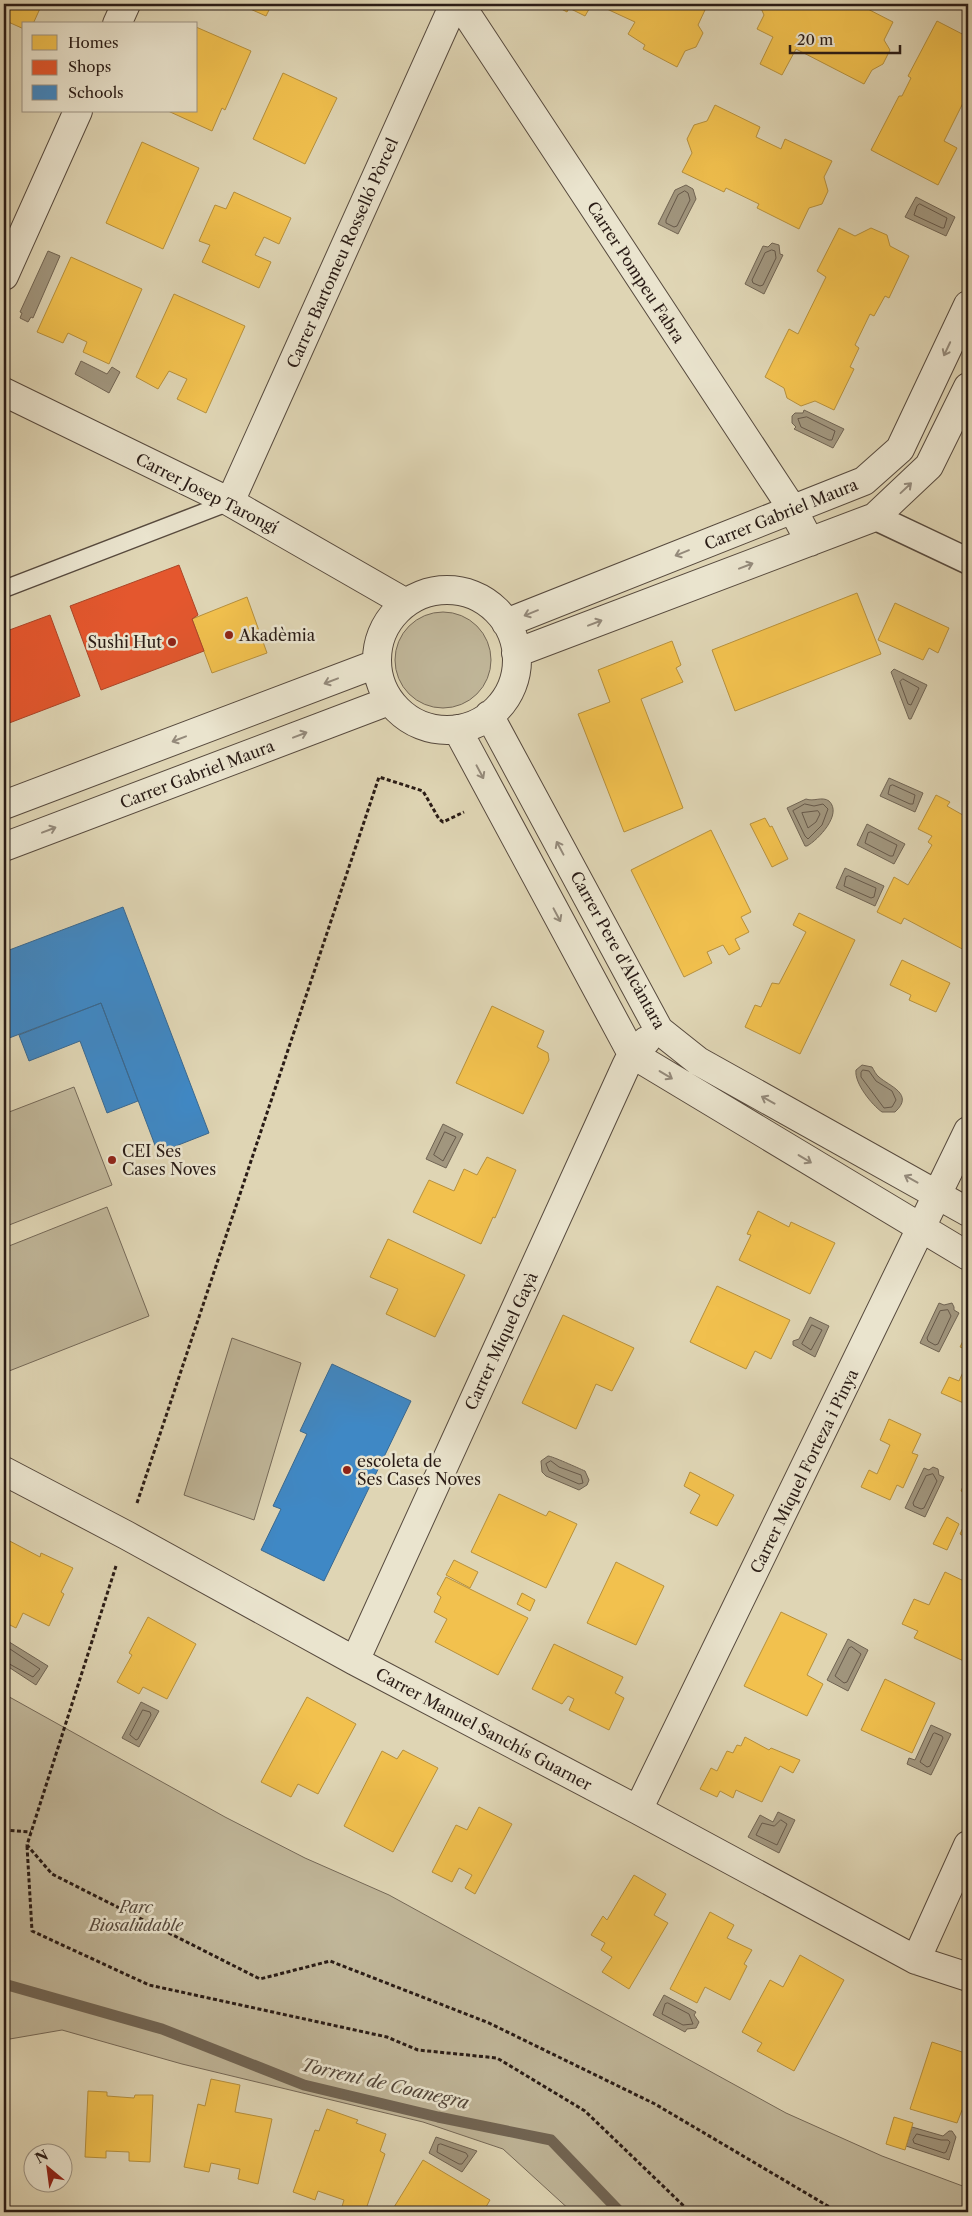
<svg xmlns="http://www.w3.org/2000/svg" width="972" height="2216" font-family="'Libre Caslon Text',serif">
  <rect width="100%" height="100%" fill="#dfd5b4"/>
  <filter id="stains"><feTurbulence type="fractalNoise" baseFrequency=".004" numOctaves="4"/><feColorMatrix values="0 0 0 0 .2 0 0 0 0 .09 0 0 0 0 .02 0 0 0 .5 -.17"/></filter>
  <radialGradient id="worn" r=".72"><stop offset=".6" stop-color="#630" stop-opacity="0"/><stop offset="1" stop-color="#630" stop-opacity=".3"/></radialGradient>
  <path fill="#c0b699" stroke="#756958" d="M395 660a48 48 0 1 1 96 0a48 48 0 1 1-96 0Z
    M74,1087L112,1185L4,1227V1114Z
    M107,1207L149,1316L4,1373V1248Z
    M232,1338L301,1363L254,1520L184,1495Z
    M4,1694L225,1817L305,1858L389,1895L786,2113L882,2156L968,2188V2212H572L503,2149L423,2122L182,2064L62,2030L4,2040Z"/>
  <path fill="#a1967e" stroke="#716554" d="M686,185L693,189L696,199L678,234L658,224L675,190Z
    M916,197L955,217L946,236L905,217Z
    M772,243L779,245L780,254L783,255L764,294L745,284L763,246L768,247Z
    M48,251L60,256L33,318L31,317L28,322L20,318L22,313L20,312Z
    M81,361L107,374L112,367L120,372L109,393L75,374Z
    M804,410L844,429L833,448L794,429L796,427L792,423V416L795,413H803Z
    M894,669L927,685L911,719H909L891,672Z
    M889,778L923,793L915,812L880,796Z
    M806,799C814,802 822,796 829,801C843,814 818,840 807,846H805L787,808Z
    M867,824L905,844L894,864L857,845Z
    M845,868L884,886L875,906L836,888Z
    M862,1065L872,1067C874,1070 876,1075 879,1077C889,1086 915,1094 895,1112H882C872,1105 854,1083 856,1070Z
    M443,1124L463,1134L446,1168L426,1159Z
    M939,1303L944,1305L952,1303L954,1307V1310L959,1313L939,1352L920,1343Z
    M810,1317L829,1326L815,1357L793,1345V1341L799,1339Z
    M548,1456C552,1456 578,1468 585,1471L589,1480L587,1485L579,1490L546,1476L542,1472L541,1461Z
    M933,1467L938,1469L939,1475L944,1477L925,1517L905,1508L924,1468L929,1470Z
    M848,1639L868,1650L848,1691L827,1680Z
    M6,1640L48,1666L36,1685L4,1664V1643Z
    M141,1702L159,1711L139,1747L122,1738Z
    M931,1725L951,1734L931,1775L907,1764L909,1758L915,1760Z
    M778,1812L795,1820L779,1853L748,1837L760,1815L773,1822Z
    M664,1995L696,2012L694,2015L699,2022L696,2028L687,2029L685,2032L653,2015Z
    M912,2127L943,2136L949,2131H952L956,2137L949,2160L906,2146Z
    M436,2137L477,2151L462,2172L429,2153Z"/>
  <path fill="#f2c14e" stroke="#b6903d" d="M4,4H42L33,24H24V29L6,21L4,25Z
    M239,4H272L266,16Z
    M552,4H592L585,16L569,8L567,12Z
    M596,4H694L705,10L698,25L703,33L696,47L685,51L677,67L643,49L645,45L628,34L635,22Z
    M759,4H848L854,7L856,4H858L893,22L884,40L890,50L883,64L872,70L864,84L796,49L782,75L760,64L773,37L757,29L764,15Z
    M937,21L968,37V93L944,141L957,148L938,185L871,150L899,96H902L911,78L908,76Z
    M196,27L251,51L225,110L222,108L212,131L168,111H196Z
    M283,73L337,98L305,164L253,139Z
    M715,105L760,127L756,137L781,149L785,139L832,161L824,177L828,191L822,204L809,208L799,229L757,208L759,204L726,188L724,192L682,172L692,153L687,139L694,125L707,121Z
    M142,142L199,168L163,249L106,223Z
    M234,192L291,218L279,244L264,237L255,255L271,262L259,288L202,262L210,245L199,241L215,205L226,209Z
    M839,228L855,236L871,228L887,235L890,246L909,256L889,298L885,296L874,316L870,314L855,345L859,348L850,367L854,369L834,410L815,401L801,406L787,398L784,388L765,377L789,329L798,334L826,277L817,271Z
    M71,257L142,289L109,364L83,352L87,342L68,333L63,343L37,332Z
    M174,294L245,326L206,413L177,399L187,379L169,371L158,389L136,377Z
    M857,593L881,654L735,711L712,650Z
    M247,597L267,653L212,673L192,619Z
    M895,603L949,628L938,653L929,648L923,660L878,640Z
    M672,641L681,665L676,668L683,682L641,699L683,808L624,832L578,714L610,702L598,670Z
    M968,767V780L963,777Z
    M936,795L950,802L947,806L968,818V952L904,918L901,924L877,912L894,877L908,885L932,845L928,842L932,836L918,829Z
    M765,818L770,827L772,826L788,859L772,867L750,824Z
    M711,830L751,912L741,917L749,932L735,939L740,949L729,955L723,945L707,952L712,963L684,977L631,870Z
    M799,913L855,940L800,1054L745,1027L755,1005L761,1007L772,983L779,984L806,932L793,925Z
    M902,960L950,983L936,1012L909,1000L911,995L890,985Z
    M492,1006L544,1031L537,1047L548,1053L549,1060L523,1114L456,1083Z
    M487,1157L516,1170L495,1218L493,1217L481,1244L413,1212L429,1180L454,1191L464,1169L477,1175Z
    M758,1211L789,1227L791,1222L835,1243L810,1294L739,1260L751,1235L747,1234Z
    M388,1239L465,1275L435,1337L386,1314L398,1289L370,1277Z
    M717,1286L790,1320L771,1359L755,1351L746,1369L690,1342Z
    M563,1315L634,1348L612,1391L596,1384L576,1429L522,1403Z
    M968,1331V1350L960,1347Z
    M968,1361V1405L941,1393L949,1377L959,1381Z
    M889,1419L921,1434L912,1453L918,1455L903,1488L897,1485L890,1500L861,1487L869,1470L877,1474L890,1445L880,1440Z
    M690,1472L734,1495L717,1526L690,1513L700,1495L684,1486Z
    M968,1475V1495L961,1491Z
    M499,1494L546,1516L549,1511L577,1524L546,1588L471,1552Z
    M947,1517L959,1524L947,1550L933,1544Z
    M968,1517V1539L960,1534Z
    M4,1538L40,1557L41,1553L73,1568L61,1592L64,1594L49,1626L23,1613L16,1628L4,1622Z
    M454,1560L478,1572L470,1588L446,1575Z
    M616,1562L664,1586L636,1645L587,1623Z
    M945,1572L968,1583V1663L914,1638L918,1631L902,1624L914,1599L929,1605Z
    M446,1577L528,1618L498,1675L435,1642L447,1619L434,1612L441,1597L437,1594Z
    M522,1593L535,1600L530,1611L517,1604Z
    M781,1612L827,1634L807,1675L823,1684L807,1716L744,1686Z
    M148,1617L196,1644L167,1699L143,1687L139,1694L117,1682L132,1655L129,1653Z
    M554,1644L623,1677L615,1693L624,1698L609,1730L569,1710L574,1699L568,1696L562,1704L532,1689Z
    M885,1679L935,1703L912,1753L861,1730Z
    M307,1697L356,1724L318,1794L298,1784L291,1797L261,1782Z
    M745,1737L769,1750L771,1748L800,1760L793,1773L780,1766L762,1802L736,1790L733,1798L720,1791L717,1797L700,1789L711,1768L717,1771L727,1751L733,1753L737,1745L741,1746Z
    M403,1750L438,1768L393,1852L344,1826L382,1751L397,1759Z
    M479,1807L512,1824L475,1894L465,1888L472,1875L459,1868L452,1882L432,1872L456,1825L467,1830Z
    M634,1875L666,1894L654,1915L668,1923L629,1989L602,1972L612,1957L601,1950L605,1943L591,1935L603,1916L607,1920Z
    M710,1912L734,1925L727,1938L752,1950L744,1964L747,1966L730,2000L705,1987L697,2003L670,1989Z
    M800,1955L844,1980L794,2071L757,2051L762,2043L742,2032L770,1980L783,1987Z
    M932,2042L968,2054L966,2060L968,2061V2112L962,2110L957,2123L910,2109Z
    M211,2079L240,2085L235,2112L272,2119L258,2184L238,2179L240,2169L211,2163L209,2172L184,2167L198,2104L205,2106Z
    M88,2091L107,2092V2096L134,2098L135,2095H153L150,2162L129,2161V2152L106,2151V2158L85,2157Z
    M327,2109L358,2120L356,2123L386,2134L380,2151L385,2154L365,2212L341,2210L344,2200L318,2191L315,2200L293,2192L315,2130L319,2131Z
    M894,2117L913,2123L905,2150L886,2144Z
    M423,2160L490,2200L483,2212H391Z"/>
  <path fill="#e4572e" stroke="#ac4527" d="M179,565L198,615L192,619L204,651L101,690L70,606Z
    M50,615L80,696L4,725V632Z"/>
  <path fill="#3f88c5" stroke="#396890" d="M123,907L209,1133L158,1153L101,1003L4,1040V952Z
    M101,1003L138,1101L107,1113L80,1041L29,1061L19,1035Z
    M332,1364L411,1401L324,1581L261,1550L281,1509L273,1506L307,1434L300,1431Z"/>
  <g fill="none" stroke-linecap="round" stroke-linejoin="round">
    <path stroke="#66594a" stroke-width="1" d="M685,191L688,193L690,200L677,226L674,227L666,223V220L678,195Z
      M920,204L947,218L944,228H942L914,215L917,206Z
      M772,250L775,251L776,258L763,285L760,286L753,283L752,280L765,253Z
      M807,417L835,431L832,440H829L801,427L798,419Z
      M903,679L919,688L911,705L908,704L900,682Z
      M893,785L915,795L913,804H910L888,794L890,786Z
      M805,804L814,806L823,804L828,809L822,825L808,839L805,836L793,811Z
      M818,811L820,814L816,822L808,828L802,813Z
      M871,832L897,845L893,856H890L865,843L868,833Z
      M849,876L876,888L874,897L871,898L844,886L846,877Z
      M863,1070L869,1071L876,1081L892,1091L896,1100L892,1107L884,1108L861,1077V1073Z
      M445,1132L456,1137L443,1161L434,1155Z
      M948,1310L951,1316L938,1344L935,1345L928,1341L927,1338L940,1311Z
      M812,1325L822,1330L811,1350L802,1344Z
      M551,1461L559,1467L581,1475L583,1483L579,1484L549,1471L546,1464Z
      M933,1474L937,1481L924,1508L921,1509L914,1506L913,1503L926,1476Z
      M4,1645L40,1669L33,1677L4,1661
      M852,1647L861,1654L847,1682L844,1683L835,1676L849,1648Z
      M143,1710L150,1712L151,1715L138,1739L136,1740L130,1735Z
      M935,1733L942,1736L943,1738L930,1766L927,1767L920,1762L933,1734Z
      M781,1820L787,1824L777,1845L756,1835L762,1823L774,1826Z
      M668,2003L689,2014L693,2024L683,2025L662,2014L665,2004Z
      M917,2134L941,2140H948L950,2142L946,2152L944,2153L914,2143L913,2140Z
      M441,2144L466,2153L468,2156L462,2164H459L437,2152L438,2145Z"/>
    <path stroke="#716554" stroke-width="11" d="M4,1984L162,2029L304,2085L438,2117L551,2140L620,2212"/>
    <defs>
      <path id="service" d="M4,589L230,502"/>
      <path id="pedestrian" d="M875,517L968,561"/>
      <path id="minor" d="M460,4L793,510L810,542
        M117,24L126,4
        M4,276L78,111
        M4,392L230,502L406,603
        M230,502L454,4
        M377 660a70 70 0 1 1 140 0a70 70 0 1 1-140 0Z
        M506,623L864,481L900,449L968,305
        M516,653L875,517L929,466L968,387
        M489,715L659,1030L698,1061L968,1212
        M457,729L632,1054L968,1256
        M4,805L376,664
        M4,847L389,701
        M4,1471L126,1535L355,1661L638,1810L916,1960L968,1977
        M355,1661L626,1066L632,1054L646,1041
        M638,1810L968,1131
        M916,1960L968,1845"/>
    </defs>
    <use href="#service" stroke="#574a3e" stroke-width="19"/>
    <use href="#pedestrian" stroke="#574a3e" stroke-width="28"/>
    <use href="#minor" stroke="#574a3e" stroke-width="30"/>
    <path stroke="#2a1c16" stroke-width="3" stroke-dasharray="4 2.5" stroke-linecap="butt" d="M137,1503L379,777L423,791L439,819L443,822L464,812
      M116,1566L27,1845L52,1874L260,1979L330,1961L489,2023L655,2104L838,2212
      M4,1830L31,1832
      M27,1846L32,1931L149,1985L387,2037L418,2050L497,2058L585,2111L690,2212"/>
    <use href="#service" stroke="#eae4ce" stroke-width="16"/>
    <use href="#pedestrian" stroke="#eae4ce" stroke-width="25"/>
    <use href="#minor" stroke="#eae4ce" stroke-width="28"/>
  </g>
  <defs><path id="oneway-shaft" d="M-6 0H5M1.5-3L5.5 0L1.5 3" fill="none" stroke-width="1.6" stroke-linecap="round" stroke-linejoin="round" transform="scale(1.25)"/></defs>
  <g stroke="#948a7b">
    <use href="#oneway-shaft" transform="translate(947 349) rotate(115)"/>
    <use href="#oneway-shaft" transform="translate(906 488) rotate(-43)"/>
    <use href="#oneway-shaft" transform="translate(682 553) rotate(158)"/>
    <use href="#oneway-shaft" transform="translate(746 566) rotate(-21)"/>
    <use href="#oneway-shaft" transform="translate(531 613) rotate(158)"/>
    <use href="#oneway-shaft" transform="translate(595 623) rotate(-21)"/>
    <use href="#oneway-shaft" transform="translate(331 681) rotate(159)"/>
    <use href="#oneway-shaft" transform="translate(300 735) rotate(-21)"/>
    <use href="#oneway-shaft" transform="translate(179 739) rotate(159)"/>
    <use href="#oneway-shaft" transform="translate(480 772) rotate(62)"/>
    <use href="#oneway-shaft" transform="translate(49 830) rotate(-21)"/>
    <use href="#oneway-shaft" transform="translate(560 848) rotate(-118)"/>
    <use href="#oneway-shaft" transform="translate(557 915) rotate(62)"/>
    <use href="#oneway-shaft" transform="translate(666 1075) rotate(31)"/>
    <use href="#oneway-shaft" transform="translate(768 1100) rotate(-151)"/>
    <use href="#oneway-shaft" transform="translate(805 1159) rotate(31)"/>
    <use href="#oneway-shaft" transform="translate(911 1179) rotate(-151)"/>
  </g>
  <g fill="#8f2418" stroke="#eae4ce" stroke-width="2">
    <circle cx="229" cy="635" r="5"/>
    <circle cx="172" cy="642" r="5"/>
    <circle cx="112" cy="1160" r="5"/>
    <circle cx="347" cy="1470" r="5"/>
  </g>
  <g text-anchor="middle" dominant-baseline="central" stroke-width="5" stroke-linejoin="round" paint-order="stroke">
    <g font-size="16" fill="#2a1c16" stroke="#eae4ce">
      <text transform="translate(342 253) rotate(-66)">Carrer Bartomeu Rosselló Pòrcel</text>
      <text transform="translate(636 272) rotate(57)">Carrer Pompeu Fabra</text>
      <text transform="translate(207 493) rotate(27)">Carrer Josep Tarongí</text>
      <text transform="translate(781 514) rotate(-22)">Carrer Gabriel Maura</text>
      <text transform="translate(197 774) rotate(-21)">Carrer Gabriel Maura</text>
      <text transform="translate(618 950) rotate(61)">Carrer Pere d'Alcàntara</text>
      <text transform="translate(501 1341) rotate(-65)">Carrer Miquel Gayà</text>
      <text transform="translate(804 1471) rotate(-64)">Carrer Miquel Forteza i Pinya</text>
      <text transform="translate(484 1729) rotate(28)">Carrer Manuel Sanchís Guarner</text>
    </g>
    <g font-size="16" fill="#2a1c16" stroke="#eae4ce" text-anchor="start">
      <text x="239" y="635">Akadèmia</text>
      <text x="162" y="642" text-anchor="end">Sushi Hut</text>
      <text x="122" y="1151">CEI Ses<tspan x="122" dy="18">Cases Noves</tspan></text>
      <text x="357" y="1461">escoleta de<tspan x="357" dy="18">Ses Cases Noves</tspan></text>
    </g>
    <g font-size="16" font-style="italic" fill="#574a3d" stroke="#eae4ce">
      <text x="136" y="1907">Parc<tspan x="136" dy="18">Biosaludable</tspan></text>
    </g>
    <g font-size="18" font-style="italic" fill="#54473a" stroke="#eae4ce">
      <text transform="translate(385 2084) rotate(13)">Torrent de Coanegra</text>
    </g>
  </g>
  <rect width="972" height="2216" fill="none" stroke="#dfd5b4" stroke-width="20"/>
  <rect x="5" y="5" width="962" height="2206" fill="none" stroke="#2a1c16" stroke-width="2.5"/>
  <rect x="10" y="10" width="952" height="2196" fill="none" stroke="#2a1c16"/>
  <rect x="22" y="22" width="175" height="90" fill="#eae4ce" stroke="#9d9484"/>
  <rect x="32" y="35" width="25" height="15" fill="#f2c14e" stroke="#9d9484"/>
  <text x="68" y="48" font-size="15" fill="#2a1c16">Homes</text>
  <rect x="32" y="60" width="25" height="15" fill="#e4572e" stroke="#9d9484"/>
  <text x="68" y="72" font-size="15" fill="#2a1c16">Shops</text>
  <rect x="32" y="85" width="25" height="15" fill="#3f88c5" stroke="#9d9484"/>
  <text x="68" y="98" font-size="15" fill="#2a1c16">Schools</text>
  <g transform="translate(48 2168) rotate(331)"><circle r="24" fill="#eae4ce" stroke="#9d9484"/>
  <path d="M0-4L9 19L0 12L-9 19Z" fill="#8f2418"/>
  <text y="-8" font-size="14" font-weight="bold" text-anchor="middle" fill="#2a1c16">N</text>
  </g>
  <path d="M790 45v8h110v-8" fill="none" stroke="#2a1c16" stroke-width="2.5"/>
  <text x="797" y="45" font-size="15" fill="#2a1c16" stroke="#eae4ce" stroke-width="4" paint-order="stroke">20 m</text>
  <rect width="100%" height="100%" filter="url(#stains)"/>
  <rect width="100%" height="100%" fill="url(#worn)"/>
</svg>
